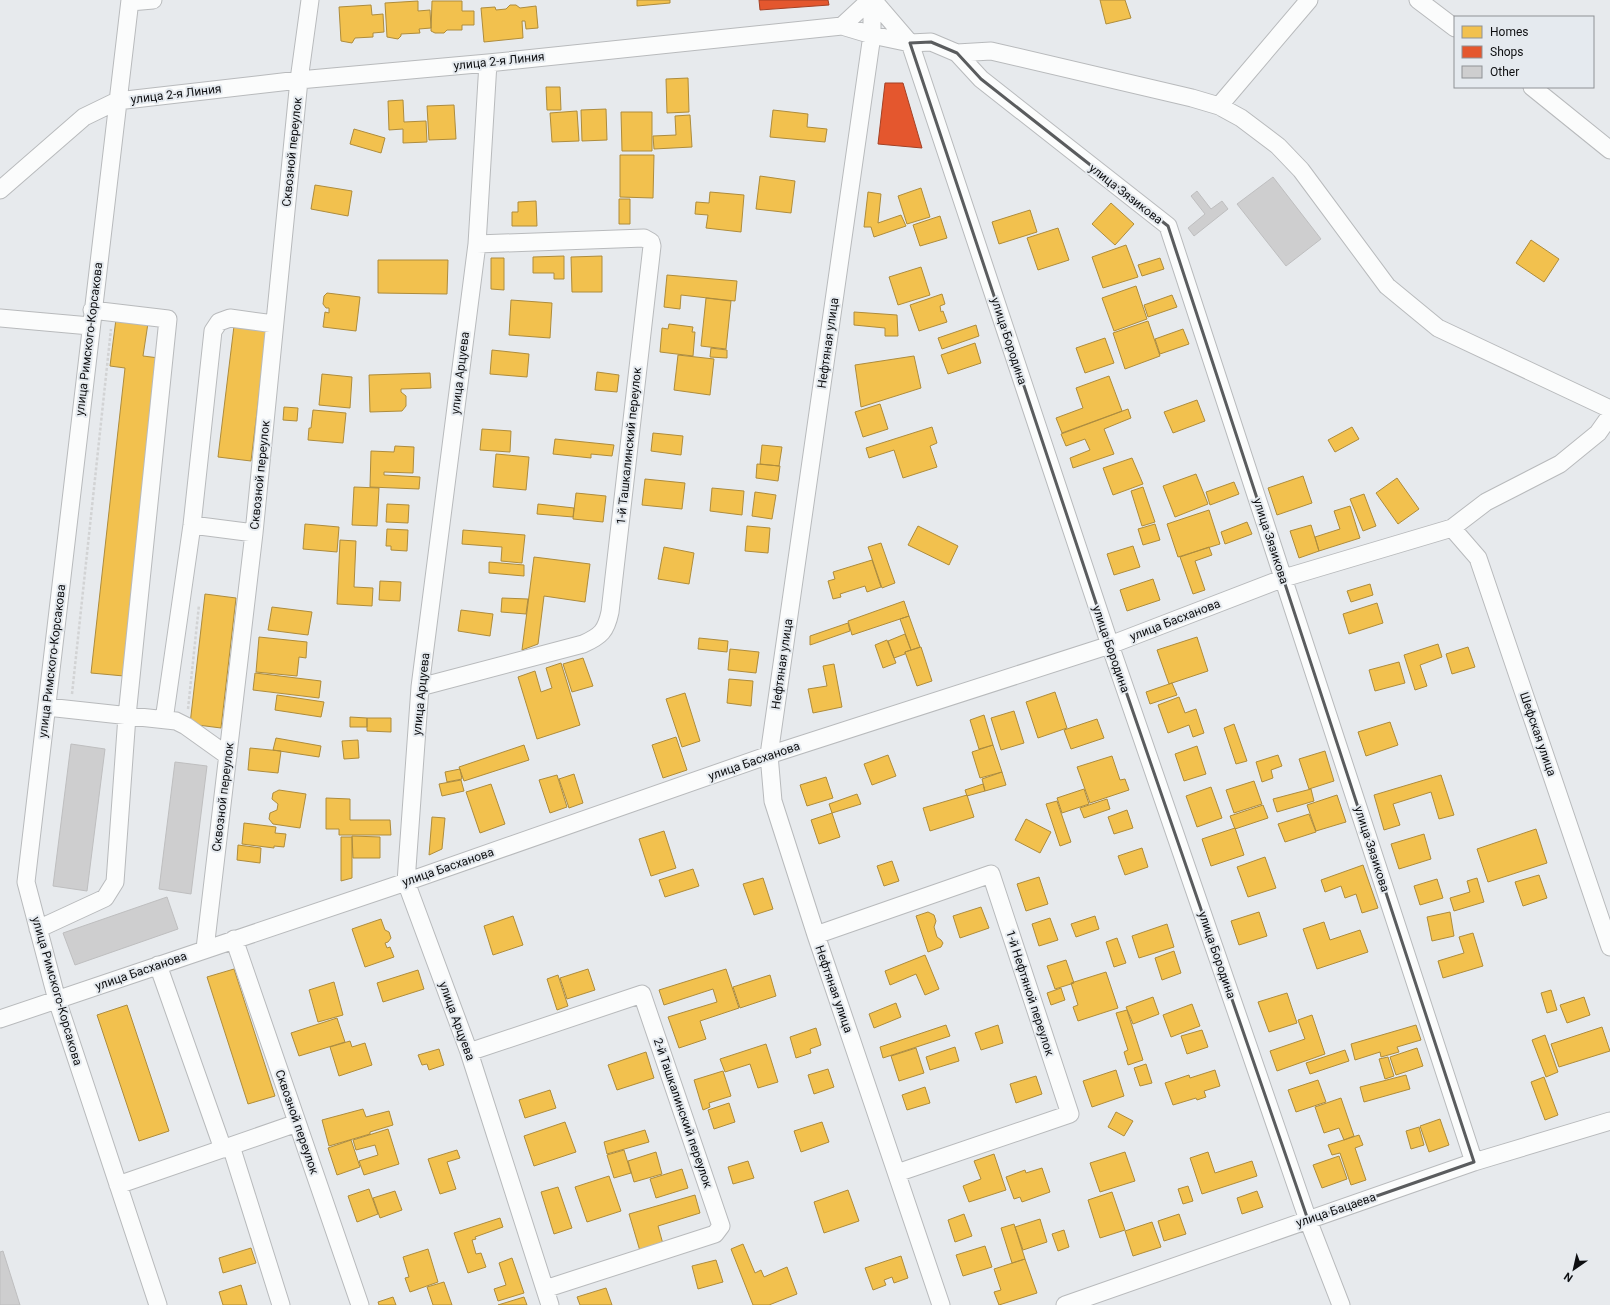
<svg xmlns="http://www.w3.org/2000/svg" width="1610" height="1305" font-family="Roboto,sans-serif">
  <rect width="100%" height="100%" fill="#e7eaed"/>
  <path fill="#f2c14e" stroke="#ae8c3c" d="M637,0H670V3L637,6Z
    M1100,0H1125L1131,18L1106,24Z
    M418,1V11L430,10L431,28L419,29L420,33L401,34V36L398,39L387,37L385,3Z
    M432,1H462V11H474V25H462V30H447L444,33H435L431,31Z
    M371,5L372,15L383,14L384,32L373,33V37L355,38L352,43L341,41L339,7Z
    M510,5H516L520,8L536,6L538,28L526,29L525,21H522L523,38L484,42L481,8L495,7L496,10L506,9Z
    M688,78L689,112L667,113L666,79Z
    M546,87H560L561,110H547Z
    M403,100L404,122L426,121L427,142L403,143V129L389,130L388,101Z
    M454,105L456,139L429,140L427,106Z
    M606,109L607,140L582,141L581,110Z
    M773,110L808,114L807,127L827,129L825,142L770,137Z
    M577,111L579,141L552,142L550,113Z
    M621,112H652V151H622Z
    M690,115L692,147L654,149L653,136L676,135L675,116Z
    M354,129L385,138L381,153L350,144Z
    M620,155H654L653,198L620,197Z
    M760,176L795,181L791,213L756,209Z
    M315,185L352,191L348,216L311,209Z
    M921,188L930,217L907,224L898,196Z
    M710,192L744,195L741,232L706,228L708,215L695,214L696,202L709,203Z
    M868,192L881,194L878,223L901,215L906,226L874,237L871,227H864Z
    M619,199H630V224H619Z
    M536,201L537,226H512V212H518V202Z
    M1111,203L1134,224L1115,245L1092,224Z
    M1030,210L1037,232L999,244L992,222Z
    M940,216L947,238L920,246L913,225Z
    M1058,228L1069,260L1038,270L1027,238Z
    M1531,240L1559,259L1544,282L1516,263Z
    M1126,245L1138,277L1103,288L1092,257Z
    M564,256V279H554V273H533V257Z
    M602,256V292H572L571,257Z
    M491,258H504V290L491,289Z
    M1160,258L1164,269L1142,276L1138,265Z
    M378,260H448L447,294L378,293Z
    M921,267L930,295L898,305L889,277Z
    M667,275L737,281L735,301L681,295L680,309L664,307Z
    M1136,286L1147,319L1114,331L1102,298Z
    M327,293L360,297L356,331L323,327L325,312L329,313V308H326L323,304L324,296Z
    M942,294L945,304L940,306L941,312L943,311L947,322L919,331L910,305Z
    M1172,295L1177,307L1148,317L1144,305Z
    M706,298L731,301L726,349L701,346Z
    M511,300L552,303L550,338L509,335Z
    M854,312L897,315L898,336H885V328L854,325Z
    M116,319L148,323L143,356L159,358L124,676L91,673L125,368L110,366Z
    M1148,321L1160,356L1125,369L1113,333Z
    M669,324L693,327L692,332H695L693,356L660,352L662,328L668,329Z
    M976,325L979,336L942,349L938,338Z
    M234,326L267,331L251,461L218,457Z
    M1183,329L1189,344L1160,354L1155,339Z
    M1105,338L1114,363L1085,373L1076,348Z
    M975,343L981,363L948,374L941,355Z
    M711,348L727,350V358L710,357Z
    M492,350L529,354L527,377L490,374Z
    M678,355L714,359L710,395L674,390Z
    M914,356L921,388L861,407L855,365Z
    M597,372L619,375L617,392L595,390Z
    M430,373L431,388L401,389V392L406,396V406L402,411L370,412L369,375Z
    M322,374L352,377L350,408L319,405Z
    M1109,376L1122,411L1062,433L1056,418L1083,408L1076,388Z
    M1197,400L1205,421L1173,433L1164,412Z
    M880,404L888,429L863,437L855,412Z
    M284,407L298,408L297,421L283,420Z
    M1128,409L1131,418L1104,429L1114,454L1073,468L1070,458L1090,450L1085,439L1066,446L1061,434Z
    M313,410L346,413L343,443L308,440L309,428H311Z
    M932,427L937,443L930,446L937,467L903,478L894,450L869,458L866,448Z
    M1352,427L1359,439L1335,452L1328,440Z
    M482,429L511,431L510,452L480,450Z
    M653,433L683,436L681,455L651,451Z
    M555,439L614,445L612,456L591,454V458L553,454Z
    M762,445L782,447L779,466L760,464Z
    M395,446L414,447L413,473L384,472V475L420,477L419,489L370,487L371,451L394,452Z
    M496,454L529,457L526,490L493,487Z
    M1132,458L1143,484L1113,495L1103,468Z
    M757,464L780,466L778,481L756,478Z
    M1196,474L1208,504L1175,517L1163,486Z
    M1303,476L1312,503L1277,515L1268,488Z
    M1397,478L1419,509L1398,524L1376,493Z
    M645,479L685,483L682,509L642,505Z
    M1234,482L1239,494L1210,505L1206,492Z
    M354,487L379,488L377,526L352,525Z
    M1143,487L1155,522L1142,526L1131,491Z
    M712,488L744,491L742,515L710,511Z
    M755,492L776,495L772,519L752,516Z
    M576,493L606,496L603,522L573,519Z
    M1364,494L1376,526L1363,531L1350,499Z
    M387,504L409,505L408,523L386,522Z
    M538,504L574,508L573,517L537,514Z
    M1350,506L1360,538L1319,551L1315,537L1340,529L1334,511Z
    M1209,510L1220,544L1178,557L1167,524Z
    M1247,522L1252,534L1225,544L1221,532Z
    M305,524L339,527L337,552L303,549Z
    M1155,524L1160,540L1143,545L1138,529Z
    M1311,525L1319,551L1299,558L1290,531Z
    M747,526L770,528L768,553L745,551Z
    M918,526L958,546L949,565L908,545Z
    M387,529L408,530L407,551L391,550V546H386Z
    M463,530L525,535L522,563L501,561L502,547L462,544Z
    M340,540L356,541L354,587L373,588L372,606L337,604Z
    M881,543L895,583L882,588L868,547Z
    M1133,546L1140,567L1114,575L1107,554Z
    M664,547L694,553L689,584L658,579Z
    M1209,547L1212,555L1195,561L1205,590L1193,594L1180,557Z
    M534,557L590,564L585,602L544,596L538,644L522,650Z
    M872,560L881,587L867,592L865,586L840,594L841,597L833,599L828,581L835,579L833,572Z
    M489,562L524,565V576L489,573Z
    M1153,579L1160,600L1127,611L1120,590Z
    M380,581L401,582L400,601L379,600Z
    M1370,584L1373,595L1351,602L1347,591Z
    M205,594L236,598L221,728L190,724Z
    M502,598L528,599L526,614L501,612Z
    M904,601L909,616L852,635L848,621Z
    M1377,603L1383,623L1349,634L1343,614Z
    M272,607L312,612L308,635L268,630Z
    M461,610L493,614L490,636L458,631Z
    M909,616L920,647L911,650L900,619Z
    M848,623L850,631L810,645V636Z
    M905,634L911,650L905,652V654L894,658L888,641Z
    M259,637L307,642L306,658L299,657L297,676L256,672Z
    M1197,637L1208,671L1169,684L1157,650Z
    M699,638L728,641L727,652L698,649Z
    M887,640L896,663L883,668L875,645Z
    M1438,644L1442,657L1420,665L1427,686L1415,690L1404,655Z
    M921,647L932,681L917,686L905,652Z
    M1468,647L1475,667L1452,674L1446,654Z
    M730,649L759,652L756,673L728,670Z
    M583,658L593,686L572,692L563,664Z
    M1399,662L1405,683L1375,691L1369,670Z
    M561,663L580,725L537,739L518,677L535,671L541,692L552,688L546,668Z
    M834,664L842,707L813,713L808,689L827,686L823,666Z
    M255,673L321,681L319,698L253,690Z
    M729,679L753,681L751,706L727,703Z
    M1172,683L1177,695L1150,704L1146,692Z
    M1055,692L1067,728L1038,738L1026,702Z
    M685,693L700,741L682,747L666,699Z
    M277,695L324,702L321,717L275,710Z
    M1179,697L1185,713L1196,709L1204,733L1193,737L1189,725L1168,733L1158,705Z
    M1014,711L1024,743L1001,750L991,718Z
    M984,715L993,745L979,749L970,720Z
    M350,717L367,718V727H350Z
    M367,718H391V732L367,731Z
    M1097,719L1104,738L1071,749L1064,730Z
    M1390,722L1398,745L1366,756L1358,732Z
    M1234,724L1247,761L1236,764L1224,728Z
    M676,737L687,770L663,778L652,745Z
    M276,738L321,746L319,757L273,750Z
    M358,740L359,758L344,759L342,741Z
    M524,745L529,760L464,781L459,767Z
    M993,745L1002,772L980,778L972,752Z
    M1197,746L1206,774L1184,781L1175,754Z
    M250,748L281,751L278,773L248,770Z
    M1325,751L1334,781L1309,789L1299,759Z
    M888,755L896,776L872,785L864,764Z
    M1278,755L1282,766L1271,770L1273,778L1262,782L1256,762Z
    M1112,756L1120,780L1125,779L1129,790L1090,803L1077,767Z
    M460,769L462,779L447,782L445,772Z
    M1002,772L1006,785L985,791L982,779Z
    M574,774L583,803L569,808L559,779Z
    M557,775L567,807L550,813L539,780Z
    M1441,775L1454,815L1439,819L1431,792L1393,804L1400,825L1384,830L1374,795Z
    M826,777L833,798L807,806L800,785Z
    M461,780L464,791L442,796L439,784Z
    M1254,781L1262,804L1234,813L1226,790Z
    M491,784L505,824L480,833L466,792Z
    M983,784L985,791L967,796L965,790Z
    M1211,787L1222,818L1197,827L1186,796Z
    M1084,789L1089,804L1062,813L1057,798Z
    M1311,789L1314,801L1277,812L1273,799Z
    M279,790L306,794L300,828L273,824L269,819L270,813L277,810L278,804L272,799L273,793Z
    M857,794L861,804L832,813L829,804Z
    M967,795L974,817L930,831L923,808Z
    M1337,795L1346,822L1316,831L1307,805Z
    M326,798L350,799V820H390L391,835H339V829H326Z
    M1107,799L1110,809L1084,818L1080,808Z
    M1057,801L1071,842L1060,846L1046,804Z
    M1263,805L1268,818L1235,829L1230,816Z
    M1127,810L1133,828L1114,834L1108,817Z
    M832,813L840,837L819,844L811,820Z
    M1309,814L1316,832L1285,842L1278,824Z
    M432,817L445,818L442,849L429,855Z
    M1026,819L1051,832L1040,853L1015,840Z
    M244,823L276,827L275,833L286,834L284,847L274,846V848L242,844Z
    M1235,828L1244,855L1211,866L1202,839Z
    M1536,829L1547,863L1488,882L1477,849Z
    M664,831L676,868L651,876L639,839Z
    M1424,834L1431,859L1399,869L1391,844Z
    M352,836L380,837V858H353Z
    M341,837H352V878L341,881Z
    M238,845L261,848L260,863L237,860Z
    M1142,848L1148,867L1125,875L1118,856Z
    M1265,857L1276,888L1248,897L1237,867Z
    M892,861L899,881L884,886L877,866Z
    M1363,865L1378,908L1362,913L1356,894L1345,898L1341,886L1325,892L1321,880Z
    M693,869L699,886L665,897L659,880Z
    M1539,875L1547,898L1523,906L1515,882Z
    M1039,877L1048,904L1026,911L1017,884Z
    M763,878L773,909L754,915L743,884Z
    M1477,878L1484,902L1454,911L1450,898L1470,892L1467,881Z
    M1437,879L1443,898L1420,905L1414,886Z
    M981,907L989,928L960,938L953,916Z
    M928,912L934,915L936,921L934,927L937,937L941,940L943,943L941,947L928,952L916,916Z
    M1259,912L1267,936L1239,945L1231,921Z
    M1450,912L1454,936L1432,941L1427,917Z
    M513,916L523,945L493,955L484,926Z
    M1095,916L1099,929L1076,937L1071,924Z
    M1050,918L1058,940L1039,946L1032,924Z
    M381,919L385,930L389,932L391,938L388,942L385,943L387,948L390,947L394,957L365,967L352,929Z
    M1324,922L1330,940L1360,930L1368,952L1317,969L1303,929Z
    M1167,924L1174,947L1139,958L1132,936Z
    M1473,933L1483,966L1443,978L1438,961L1464,953L1459,937Z
    M1117,938L1126,963L1114,967L1106,942Z
    M1174,951L1181,973L1162,980L1155,958Z
    M925,955L939,989L925,995L916,974L890,985L885,971Z
    M1066,960L1074,983L1055,989L1047,966Z
    M234,969L275,1096L248,1104L207,977Z
    M588,969L595,990L567,999L560,978Z
    M726,969L739,1008L700,1021L706,1039L679,1048L668,1017L717,1002L713,989L664,1005L659,990Z
    M418,970L424,989L383,1002L377,983Z
    M1106,972L1118,1008L1078,1021L1073,1007L1078,1005L1071,983Z
    M558,975L568,1006L557,1010L547,979Z
    M770,975L776,996L740,1008L733,987Z
    M334,982L343,1015L318,1022L309,990Z
    M1061,988L1065,1000L1051,1005L1047,993Z
    M1551,990L1557,1010L1547,1013L1541,993Z
    M1287,993L1297,1023L1269,1032L1258,1002Z
    M1153,997L1159,1014L1133,1024L1126,1007Z
    M1584,997L1590,1015L1567,1023L1560,1005Z
    M896,1003L901,1017L874,1028L869,1014Z
    M1192,1004L1200,1026L1171,1037L1163,1015Z
    M127,1005L169,1131L139,1141L97,1015Z
    M1127,1010L1143,1060L1128,1065L1124,1052L1128,1050L1116,1013Z
    M1312,1015L1325,1054L1277,1071L1270,1051L1305,1039L1298,1020Z
    M337,1018L345,1042L299,1056L291,1033Z
    M946,1025L950,1036L883,1058L880,1047Z
    M998,1025L1003,1043L981,1050L975,1033Z
    M1416,1025L1421,1040L1397,1047L1399,1052L1381,1057L1380,1052L1355,1060L1351,1044Z
    M1602,1027L1610,1051L1559,1067L1551,1044Z
    M816,1028L821,1045L810,1049L811,1053L796,1058L790,1037Z
    M1202,1030L1208,1047L1187,1054L1181,1036Z
    M1545,1035L1558,1072L1546,1077L1532,1040Z
    M350,1041L352,1047L365,1043L372,1065L339,1076L330,1047Z
    M766,1044L778,1082L758,1088L750,1064L725,1072L720,1059Z
    M955,1047L959,1061L930,1070L926,1057Z
    M916,1048L924,1073L899,1081L891,1056Z
    M1417,1048L1423,1066L1396,1075L1390,1057Z
    M439,1049L444,1065L429,1070L427,1064L422,1065L418,1055Z
    M1345,1050L1349,1061L1310,1074L1306,1063Z
    M646,1052L654,1078L617,1090L608,1065Z
    M1388,1057L1394,1076L1385,1079L1379,1059Z
    M1146,1064L1152,1083L1140,1086L1134,1068Z
    M828,1069L834,1087L814,1094L808,1075Z
    M1116,1070L1124,1096L1092,1107L1083,1081Z
    M1215,1070L1220,1086L1204,1091L1206,1097L1197,1100L1196,1098L1173,1105L1165,1083L1189,1075L1190,1078Z
    M723,1071L731,1096L709,1103L710,1107L703,1110L694,1080Z
    M1406,1075L1410,1089L1364,1102L1360,1087Z
    M1036,1076L1042,1094L1016,1103L1010,1084Z
    M1544,1077L1558,1115L1545,1120L1531,1082Z
    M1318,1080L1326,1102L1296,1112L1288,1090Z
    M925,1087L930,1103L907,1110L902,1095Z
    M550,1090L556,1108L525,1118L519,1100Z
    M1341,1098L1354,1136L1344,1140L1339,1128L1324,1133L1315,1107Z
    M729,1103L735,1122L714,1129L708,1110Z
    M363,1109L366,1117L389,1111L393,1125L370,1132V1134L329,1146L322,1120Z
    M1116,1112L1133,1121L1124,1136L1108,1127Z
    M1440,1119L1449,1145L1429,1152L1420,1126Z
    M565,1122L576,1152L534,1166L524,1136Z
    M822,1122L829,1142L801,1152L794,1131Z
    M1419,1127L1424,1145L1411,1149L1406,1131Z
    M388,1129L399,1164L364,1175L359,1161L378,1155L375,1145L356,1150L353,1140Z
    M645,1130L649,1142L607,1154L604,1142Z
    M1359,1135L1363,1145L1355,1148L1366,1180L1351,1185L1340,1153L1332,1155L1328,1145Z
    M351,1140L360,1167L337,1175L328,1148Z
    M457,1150L460,1158L447,1162L456,1189L440,1194L428,1159Z
    M624,1150L631,1173L614,1178L607,1155Z
    M656,1152L662,1174L634,1182L628,1161Z
    M1125,1152L1135,1181L1100,1192L1090,1163Z
    M1208,1152L1215,1173L1252,1161L1257,1176L1202,1194L1190,1158Z
    M994,1154L1006,1190L969,1202L963,1186L981,1179L974,1161Z
    M1339,1156L1347,1179L1322,1188L1313,1165Z
    M748,1161L754,1178L733,1184L728,1167Z
    M1042,1168L1050,1192L1022,1202L1020,1197L1014,1199L1006,1177L1025,1170L1026,1173Z
    M682,1169L688,1188L656,1198L650,1179Z
    M609,1176L621,1211L587,1222L575,1187Z
    M1188,1186L1193,1201L1183,1204L1178,1189Z
    M558,1187L572,1228L554,1234L541,1192Z
    M369,1189L378,1214L357,1222L348,1196Z
    M848,1190L859,1221L824,1233L814,1202Z
    M395,1191L402,1210L380,1218L373,1198Z
    M1257,1191L1263,1207L1242,1214L1237,1198Z
    M1112,1192L1125,1230L1100,1238L1088,1200Z
    M695,1195L700,1213L658,1226L663,1244L640,1251L629,1214Z
    M964,1214L972,1236L955,1242L948,1220Z
    M1179,1214L1186,1234L1164,1241L1158,1221Z
    M500,1218L503,1227L475,1237L476,1239L472,1240L476,1254L481,1253L486,1267L468,1273L454,1233Z
    M1040,1219L1047,1242L1023,1250L1015,1227Z
    M1152,1222L1161,1247L1133,1256L1125,1231Z
    M1014,1224L1025,1259L1012,1263L1001,1228Z
    M1064,1230L1069,1247L1058,1251L1052,1234Z
    M743,1244L755,1273L761,1270L764,1277L787,1267L797,1294L769,1305H753L731,1249Z
    M985,1246L992,1267L963,1276L956,1255Z
    M251,1248L256,1263L223,1273L219,1258Z
    M428,1249L438,1282L410,1292L405,1278L409,1277L403,1257Z
    M901,1256L908,1278L894,1283L892,1277L884,1280L886,1285L873,1290L865,1268Z
    M512,1258L524,1293L498,1301L494,1289L506,1285L499,1263Z
    M1025,1259L1037,1293L999,1305L994,1292L1001,1290L994,1269Z
    M716,1260L723,1282L698,1289L692,1266Z
    M444,1282L452,1305H433L427,1287Z
    M241,1285L247,1305H223L219,1292Z
    M606,1288L612,1305H580L577,1297Z
    M393,1297L396,1305H379L378,1302Z
    M524,1297L527,1305H498Z"/>
  <path fill="#e4572e" stroke="#a44125" d="M759,0H828L829,5L760,10Z
    M885,83H903L922,148L878,144Z"/>
  <path fill="#cececf" stroke="#bebebf" d="M1273,177L1321,239L1286,266L1237,204Z
    M1197,191L1211,209L1222,201L1228,209L1194,236L1188,228L1205,214L1191,196Z
    M71,744L105,749L87,891L53,886Z
    M175,762L207,766L191,894L159,889Z
    M167,897L178,929L75,965L63,933Z
    M3,1251L20,1305H0V1252Z"/>
  <g fill="none" stroke-linecap="round" stroke-linejoin="round">
    <defs>
      <path id="minor" d="M130,0L26,882L57,1000L158,1305
        M872,0V35L769,755L773,801L816,935L941,1305
        M873,0L910,43L1110,645L1308,1220L1341,1305
        M1418,0L1455,28
        M130,2L153,0
        M842,26L872,35L910,43L931,42L957,53L981,79L1168,226L1474,1162
        M957,53L991,51L1192,98L1219,106L1241,118L1278,146L1301,170L1387,286L1438,328L1610,409
        M488,63L477,244L420,687L406,882L469,1052L550,1305
        M1532,87L1610,150
        M1219,106L1309,0
        M0,190L84,117L117,101L299,80L488,63L842,26L870,0
        M0,318L90,326
        M192,525L254,533
        M1452,528L1478,558L1610,947
        M420,687L583,644C601,636 606,631 610,612L652,246L651,242L644,238L477,244
        M47,707L176,721L186,726L228,756
        M164,720L192,525L213,331L219,322L230,318L274,324
        M38,929L105,898L115,882L127,716L168,319L92,310
        M816,935L991,874L1070,1114L897,1173
        M234,939L360,1305
        M205,949L254,533L299,80L310,0
        M158,965L223,1149
        M0,1019L406,882L769,755L1110,645L1284,578L1452,528L1486,502L1560,464L1598,433L1610,416
        M469,1052L642,994L721,1226L715,1234L545,1289
        M231,1146L281,1305
        M118,1185L297,1123
        M1065,1305L1474,1162L1610,1121"/>
    </defs>
    <use href="#minor" stroke="#b8babc" stroke-width="19"/>
    <path stroke="#d2d3d4" stroke-width="2.5" stroke-dasharray="3 2" stroke-linecap="butt" d="M72,694L111,329
      M188,709L199,605"/>
    <use href="#minor" stroke="#fbfcfc" stroke-width="17"/>
  </g>
  <path fill="none" stroke="#5a5c5e" stroke-width="3" stroke-linejoin="round" d="M931,42L957,53L981,79L1168,226L1474,1162L1308,1220L1110,645L910,43Z"/>
  <g text-anchor="middle" dominant-baseline="central" stroke-width="4" stroke-linejoin="round" paint-order="stroke">
    <g font-size="12" fill="#0e0f11" stroke="#e5eaef">
      <text transform="translate(499 61) rotate(-6)">улица 2-я Линия</text>
      <text transform="translate(176 94) rotate(-7)">улица 2-я Линия</text>
      <text transform="translate(292 152) rotate(-84)">Сквозной переулок</text>
      <text transform="translate(1126 194) rotate(38)">улица Зязикова</text>
      <text transform="translate(89 339) rotate(-83)">улица Римского-Корсакова</text>
      <text transform="translate(1009 341) rotate(72)">улица Бородина</text>
      <text transform="translate(828 343) rotate(-82)">Нефтяная улица</text>
      <text transform="translate(460 373) rotate(-83)">улица Арцуева</text>
      <text transform="translate(629 446) rotate(-84)">1-й Ташкалинский переулок</text>
      <text transform="translate(260 475) rotate(-84)">Сквозной переулок</text>
      <text transform="translate(1271 541) rotate(72)">улица Зязикова</text>
      <text transform="translate(1175 620) rotate(-21)">улица Басханова</text>
      <text transform="translate(1111 649) rotate(71)">улица Бородина</text>
      <text transform="translate(52 661) rotate(-83)">улица Римского-Корсакова</text>
      <text transform="translate(782 664) rotate(-82)">Нефтяная улица</text>
      <text transform="translate(421 694) rotate(-84)">улица Арцуева</text>
      <text transform="translate(1538 734) rotate(71)">Шефская улица</text>
      <text transform="translate(754 761) rotate(-19)">улица Басханова</text>
      <text transform="translate(223 797) rotate(-83)">Сквозной переулок</text>
      <text transform="translate(1372 849) rotate(72)">улица Зязикова</text>
      <text transform="translate(448 867) rotate(-19)">улица Басханова</text>
      <text transform="translate(1217 955) rotate(71)">улица Бородина</text>
      <text transform="translate(141 971) rotate(-19)">улица Басханова</text>
      <text transform="translate(834 989) rotate(71)">Нефтяная улица</text>
      <text transform="translate(57 991) rotate(74)">улица Римского-Корсакова</text>
      <text transform="translate(1030 993) rotate(72)">1-й Нефтяной переулок</text>
      <text transform="translate(457 1021) rotate(70)">улица Арцуева</text>
      <text transform="translate(683 1113) rotate(71)">2-й Ташкалинский переулок</text>
      <text transform="translate(297 1122) rotate(71)">Сквозной переулок</text>
      <text transform="translate(1336 1210) rotate(-19)">улица Бацаева</text>
    </g>
  </g>
  <rect x="1454" y="16" width="140" height="72" fill="#e5eaef" stroke="#8f9296"/>
  <rect x="1462" y="26" width="20" height="12" fill="#f2c14e" stroke="#8f9296"/>
  <text x="1490" y="36" font-size="12" fill="#0e0f11">Homes</text>
  <rect x="1462" y="46" width="20" height="12" fill="#e4572e" stroke="#8f9296"/>
  <text x="1490" y="56" font-size="12" fill="#0e0f11">Shops</text>
  <rect x="1462" y="66" width="20" height="12" fill="#cececf" stroke="#8f9296"/>
  <text x="1490" y="76" font-size="12" fill="#0e0f11">Other</text>
  <g transform="translate(1574 1269) rotate(214)" stroke="#e5eaef" stroke-width="3" paint-order="stroke">
  <path d="M0-3L7 15L0 10L-7 15Z" fill="#0e0f11"/>
  <text y="-6" font-size="11" font-weight="bold" text-anchor="middle" fill="#0e0f11">N</text>
  </g>
</svg>
